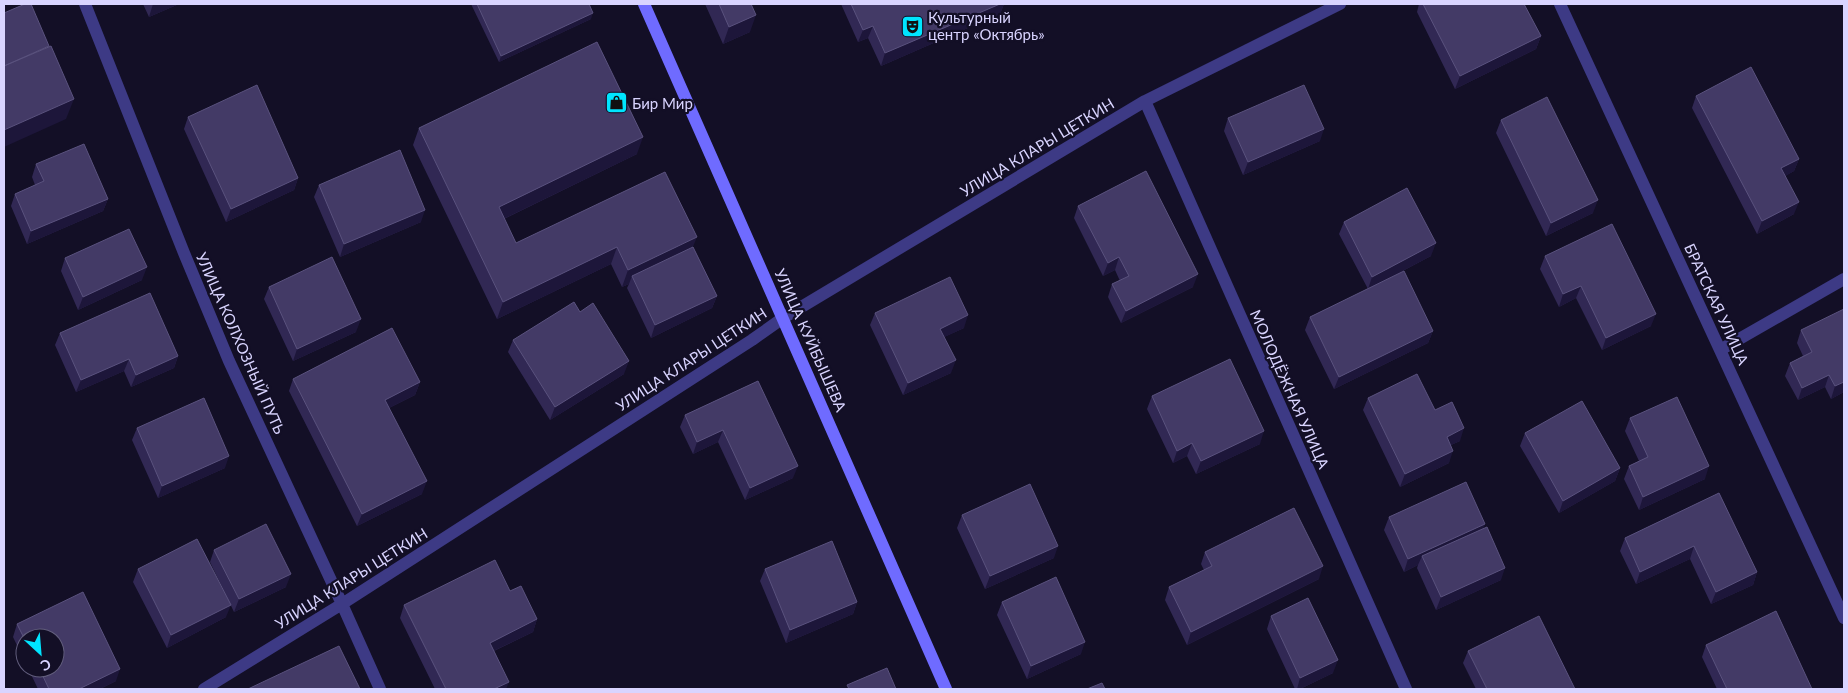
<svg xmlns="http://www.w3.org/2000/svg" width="1848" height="693" font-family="Lato,sans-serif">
  <rect width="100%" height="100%" fill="#130f26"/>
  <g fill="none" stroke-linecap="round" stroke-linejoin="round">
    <path stroke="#3d3a85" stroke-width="12" d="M85,4L184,253L229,361L342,604L380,689
      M1560,4L1844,618
      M1145,101L1406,689
      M1720,350L1844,279
      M204,689L342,604L752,340L783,318L1145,101L1340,4"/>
    <path stroke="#6f6bff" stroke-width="12" d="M644,4L946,689"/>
  </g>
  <path fill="#312854" d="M143,4H179L149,17Z
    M471,4H589L591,19L499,62Z
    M705,4H751L750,32L723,44Z
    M841,4H1004L1000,14L881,66L868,38L858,42Z
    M1419,4H1524L1541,36L1536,49L1455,89L1417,12Z
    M1696,96L1799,159L1794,171L1785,176L1794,214L1757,234L1692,108Z
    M188,117L298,178L294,190L226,222L184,129Z
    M1228,118L1320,141L1243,175L1224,131Z
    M1501,120L1593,213L1546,236L1496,133Z
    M419,128L637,154L504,219L516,243L693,247L717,296L712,308L651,338L627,288L629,284L622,287L611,264L497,319L413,145Z
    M36,164L108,199L103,211L27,244L11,206L15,194L35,185L32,177Z
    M319,185L421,222L340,257L314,197Z
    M1078,206L1193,287L1121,323L1108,297L1112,284L1120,281L1115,270L1103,276L1074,218Z
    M1344,222L1431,256L1376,285L1433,331L1428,343L1334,389L1305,330L1310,317L1368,289L1339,234Z
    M1545,256L1651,326L1602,350L1576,298L1559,307L1540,269Z
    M65,258L142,280L78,310L61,271Z
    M269,287L356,332L293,361L264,299Z
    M580,312L624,374L550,420L508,352L513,340Z
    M875,313L964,328L944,337L951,373L903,395L870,325Z
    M1801,330L1844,392L1831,399L1825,387L1798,400L1785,376L1790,363L1803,356L1797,343Z
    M60,333L178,356L174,368L131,387L124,371L76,392L55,345Z
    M293,379L420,382L415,395L389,408L422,494L357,526L289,391Z
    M758,381L793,478L745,500L718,442L693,454L680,427L685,415Z
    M1152,396L1260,444L1196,474L1187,456L1173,463L1147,409Z
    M1368,398L1435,410L1460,441L1451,445L1449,463L1400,487L1363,410Z
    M1630,418L1705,479L1639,510L1624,479L1629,466L1639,461L1625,431Z
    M137,428L225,468L158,498L132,440Z
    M1525,433L1620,468L1615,481L1559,513L1520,446Z
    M1719,493L1757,572L1753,585L1711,604L1690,559L1636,584L1620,551L1625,538Z
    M962,515L1054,558L985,589L957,528Z
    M1389,517L1484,528L1501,580L1436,610L1417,568L1418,565L1404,572L1384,530Z
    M214,550L286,587L234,612L210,562Z
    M1205,552L1319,579L1187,645L1165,600L1169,587L1204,570L1201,564Z
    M138,569L226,617L167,648L133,582Z
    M765,569L857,602L853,614L786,643L760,581Z
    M510,591L537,619L533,632L494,651L506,689H435L400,618L404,605Z
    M1002,602L1081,654L1027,679L997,615Z
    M1271,616L1333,673L1300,689H1295L1267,629Z
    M17,624L116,681L100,689H38L28,668H55L25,638V662L13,637Z
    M1706,645L1812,689H1717L1702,657Z
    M1468,651L1575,689H1476L1463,663Z"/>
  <path fill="#1d163a" d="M153,4H179L149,17Z
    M1000,4H1004L1000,14L881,66L885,53Z
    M593,13L591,19L499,62L501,56Z
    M756,15L750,32L723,44L729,27Z
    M873,26L868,38L858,42L863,30Z
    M1541,36L1536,49L1455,89L1460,76Z
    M74,99L66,119L4,147V130Z
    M1324,129L1320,141L1243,175L1248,162Z
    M643,137L637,154L493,224L499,207Z
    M1799,159L1794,171L1777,181L1781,168Z
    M298,178L294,190L226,222L231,209Z
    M108,199L103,211L27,244L31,231Z
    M1598,200L1593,213L1546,236L1551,223Z
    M1799,202L1794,214L1757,234L1762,221Z
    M425,210L421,222L340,257L344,244Z
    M697,237L690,254L632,276L629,284L622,287L628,270Z
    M1436,243L1431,256L1368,289L1372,277Z
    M617,247L611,264L497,319L503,302Z
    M1119,257L1115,270L1103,276L1108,263Z
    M147,267L142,280L78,310L83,297Z
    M1198,274L1193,287L1121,323L1126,311Z
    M1581,286L1576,298L1559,307L1563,294Z
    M717,296L712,308L651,338L655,325Z
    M1656,314L1651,326L1602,350L1606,338Z
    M968,315L964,328L936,341L940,329Z
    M361,319L356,332L293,361L297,349Z
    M1433,331L1428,343L1334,389L1339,377Z
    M178,356L174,368L131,387L136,375Z
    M129,359L124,371L76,392L81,380Z
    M956,360L951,373L903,395L908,383Z
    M629,361L624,374L550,420L555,407Z
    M1829,375L1825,387L1798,400L1802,388Z
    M420,382L415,395L381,412L385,400Z
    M1844,382V392L1831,399L1835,386Z
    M1464,428L1460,441L1442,449L1447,437Z
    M723,430L718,442L693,454L697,442Z
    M1264,431L1260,444L1196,474L1201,461Z
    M1192,443L1187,456L1173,463L1177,451Z
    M1453,451L1449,463L1400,487L1405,474Z
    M229,456L225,468L158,498L162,486Z
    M798,466L793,478L745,500L750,488Z
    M1709,466L1705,479L1639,510L1643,497Z
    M1620,468L1615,481L1559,513L1563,501Z
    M427,481L422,494L357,526L362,514Z
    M1485,524L1481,536L1422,556L1418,565L1404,572L1408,559Z
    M1058,546L1054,558L985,589L990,576Z
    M1694,546L1690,559L1636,584L1640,572Z
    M1323,566L1319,579L1187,645L1191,632Z
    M1505,568L1501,580L1436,610L1441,597Z
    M1757,572L1753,585L1711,604L1716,592Z
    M291,574L286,587L234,612L239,599Z
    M857,602L853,614L786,643L790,630Z
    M231,605L226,617L167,648L171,635Z
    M537,619L533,632L485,655L490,643Z
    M1085,642L1081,654L1027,679L1031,666Z
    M1338,660L1333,673L1300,689H1297L1300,678Z
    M120,669L116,681L100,689H79Z
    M509,682L506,689H494Z"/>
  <path fill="#433a66" stroke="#5a527e" d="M25,4H31L49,46L4,66V13Z
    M477,4H589L593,13L501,56Z
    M719,4H751L756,15L729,27Z
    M851,4H1000L885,53L873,26L863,30Z
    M1423,4H1524L1541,36L1460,76Z
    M597,42L643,137L499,207L516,243L665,172L697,237L628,270L617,247L503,302L419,128Z
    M51,46L74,99L4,130V66Z
    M1751,67L1799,159L1781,168L1799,202L1762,221L1696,96Z
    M257,85L298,178L231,209L188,117Z
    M1304,85L1324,129L1248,162L1228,118Z
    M1547,97L1598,200L1551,223L1501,120Z
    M84,144L108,199L31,231L15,194L44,181L36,164Z
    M400,150L425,210L344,244L319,185Z
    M1146,171L1198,274L1126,311L1112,284L1129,276L1119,257L1108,263L1078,206Z
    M1407,188L1436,243L1372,277L1344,222Z
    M1612,224L1656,314L1606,338L1581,286L1563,294L1545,256Z
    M129,229L147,267L83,297L65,258Z
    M693,247L717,296L655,325L632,276Z
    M332,257L361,319L297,349L269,287Z
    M1404,271L1433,331L1339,377L1310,317Z
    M950,277L968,315L940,329L956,360L908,383L875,313Z
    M150,293L178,356L136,375L129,359L81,380L60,333Z
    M574,302L580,312L593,303L629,361L555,407L513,340Z
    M1844,309V382L1835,386L1829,375L1802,388L1790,363L1812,352L1801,330Z
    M392,328L420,382L385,400L427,481L362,514L293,379Z
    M1230,359L1264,431L1201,461L1192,443L1177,451L1152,396Z
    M1417,374L1435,410L1452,402L1464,428L1447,437L1453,451L1405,474L1368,398Z
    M758,381L798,466L750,488L723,430L697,442L685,415Z
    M1677,397L1709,466L1643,497L1629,466L1648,457L1630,418Z
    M204,398L229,456L162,486L137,428Z
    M1582,401L1620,468L1563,501L1525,433Z
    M1466,482L1485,524L1408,559L1389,517Z
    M1030,484L1058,546L990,576L962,515Z
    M1719,493L1757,572L1716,592L1694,546L1640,572L1625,538Z
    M1294,508L1323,566L1191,632L1169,587L1212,566L1205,552Z
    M266,524L291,574L239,599L214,550Z
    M1487,527L1505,568L1441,597L1422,556Z
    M197,539L231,605L171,635L138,569Z
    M832,541L857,602L790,630L765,569Z
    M495,560L510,591L521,586L537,619L490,643L509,682L494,689H446L404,605Z
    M1056,577L1085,642L1031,666L1002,602Z
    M83,592L120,669L79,689H49L39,668H55V638H25V640L17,624Z
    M1308,598L1338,660L1300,678L1271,616Z
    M1776,611L1812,689H1727L1706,645Z
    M1539,616L1575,689H1487L1468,651Z
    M339,646L360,689H248Z
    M887,668L896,689H849L847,685Z
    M1102,683L1105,689H1087Z"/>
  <defs>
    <symbol id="theatre-square" viewBox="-11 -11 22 22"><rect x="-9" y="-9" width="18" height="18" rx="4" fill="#00e5ff" stroke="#130f26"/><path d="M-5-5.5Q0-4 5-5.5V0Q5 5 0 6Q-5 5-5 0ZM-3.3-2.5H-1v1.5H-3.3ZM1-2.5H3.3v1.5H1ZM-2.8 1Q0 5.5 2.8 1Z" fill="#111"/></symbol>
    <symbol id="shop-square" viewBox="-11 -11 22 22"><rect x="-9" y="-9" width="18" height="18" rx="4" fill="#00e5ff" stroke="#130f26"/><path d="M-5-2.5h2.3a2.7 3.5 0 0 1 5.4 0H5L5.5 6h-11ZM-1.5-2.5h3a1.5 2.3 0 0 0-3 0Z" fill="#111"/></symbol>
  </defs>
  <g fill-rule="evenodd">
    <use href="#theatre-square" x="900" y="14" width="25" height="25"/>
    <use href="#shop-square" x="604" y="90" width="25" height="25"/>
  </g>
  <g text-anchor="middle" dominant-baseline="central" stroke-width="4.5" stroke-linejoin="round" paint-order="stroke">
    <g font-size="15" fill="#d9d4ff" stroke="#130f26" text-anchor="start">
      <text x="928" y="17">Культурный<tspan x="928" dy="17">центр «Октябрь»</tspan></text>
      <text x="632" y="103">Бир Мир</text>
    </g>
    <g font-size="15" fill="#d9d4ff" stroke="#130f26">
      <text transform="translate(1037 147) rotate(-31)">УЛИЦА КЛАРЫ ЦЕТКИН</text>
      <text transform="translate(1717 304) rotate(65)">БРАТСКАЯ УЛИЦА</text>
      <text transform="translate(811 340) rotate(66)">УЛИЦА КУЙБЫШЕВА</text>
      <text transform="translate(241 343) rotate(66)">УЛИЦА КОЛХОЗНЫЙ ПУТЬ</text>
      <text transform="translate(691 359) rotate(-33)">УЛИЦА КЛАРЫ ЦЕТКИН</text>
      <text transform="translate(1290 389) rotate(66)">МОЛОДЁЖНАЯ УЛИЦА</text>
      <text transform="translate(351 578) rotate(-32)">УЛИЦА КЛАРЫ ЦЕТКИН</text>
    </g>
  </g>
  <rect width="1848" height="693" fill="none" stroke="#d9d4ff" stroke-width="10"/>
  <g transform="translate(40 653) rotate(154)"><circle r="24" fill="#130f26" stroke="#625e7d"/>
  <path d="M0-4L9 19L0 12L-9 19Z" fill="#00e5ff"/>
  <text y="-8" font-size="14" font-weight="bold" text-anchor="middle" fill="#d9d4ff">С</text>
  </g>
</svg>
